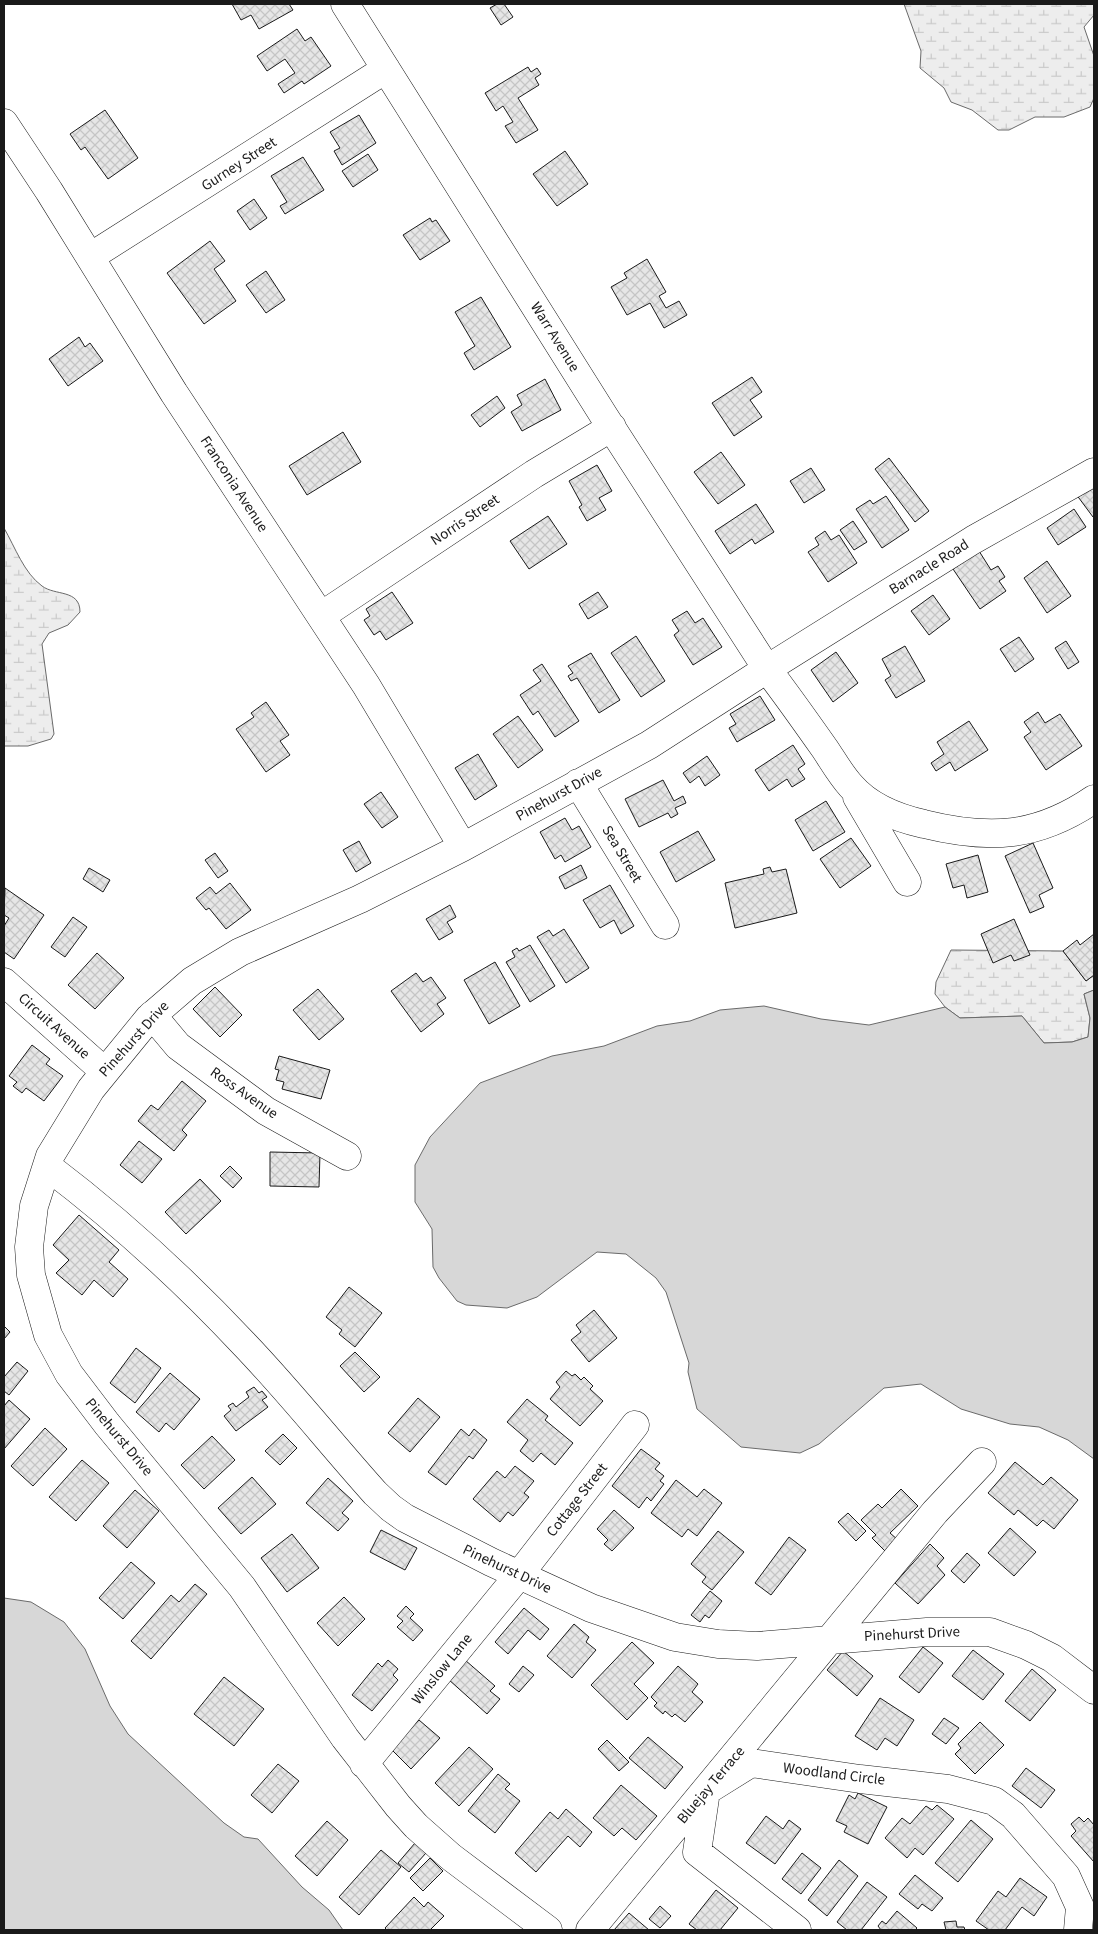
<svg xmlns="http://www.w3.org/2000/svg" width="1098" height="1934" font-family="'Source Sans 3',sans-serif">
  <defs>
    <pattern id="wetland-marsh" width="20" height="14" patternUnits="userSpaceOnUse" patternTransform="scale(1.25)"><rect width="20" height="14" fill="#ededed"/><path d="M1 5h8M5 5V1M11 12h8M15 12V8" fill="none" stroke="#cbcbcb"/></pattern>
    <pattern id="building-cross-hatch" width="8" height="8" patternUnits="userSpaceOnUse" patternTransform="scale(1.25)"><rect width="8" height="8" fill="#e6e6e6"/><path d="M0 0l8 8M0 8l8-8" fill="none" stroke="#c5c5c5"/></pattern>
  </defs>
  <rect width="100%" height="100%" fill="#fff"/>
  <path fill="url(#wetland-marsh)" stroke="#6a6a6a" d="M904,4H1094V15L1084,27L1094,56V98L1090,107L1064,117H1035L1009,130H998L972,110L951,102L944,88L920,68L921,51Z
    M4,528C15,547 24,573 42,586C55,596 80,589 80,612L68,625L49,633L42,644L54,734L51,739L28,746H4Z
    M951,950L1063,951L1086,981L1094,975V990L1084,994L1090,1018L1088,1037L1072,1042L1044,1043L1022,1016L960,1018L945,1007L935,994L936,982Z"/>
  <path fill="#d7d7d7" stroke="#6a6a6a" d="M1094,990V1459L1068,1440L1039,1427L1010,1424L961,1409L921,1384L884,1388L819,1444L800,1453L741,1447L697,1409L688,1372L689,1363L666,1292L656,1278L626,1254L597,1252L537,1297L507,1308L466,1305L457,1301L439,1278L433,1267L432,1229L415,1202V1165L430,1137L480,1083L552,1056L604,1046L657,1026L690,1021L720,1010L764,1006L821,1019L869,1025L945,1007L960,1018L1022,1016L1044,1043L1072,1042L1088,1037L1090,1018L1084,994Z
    M4,1598L31,1602L64,1622L85,1649L110,1706L128,1734L224,1823L244,1837L258,1839L302,1887L329,1910L343,1930H4Z"/>
  <path fill="url(#building-cross-hatch)" stroke="#1a1a1a" d="M232,4H289L293,10L259,29L251,15L241,20Z
    M497,4H504L513,17L501,25L490,8Z
    M297,29L305,41L311,37L331,66L304,84L302,81L284,93L278,84L295,73L285,59L267,71L257,56Z
    M528,67L531,72L537,68L541,74L535,78L539,85L518,98L538,130L516,143L505,126L513,122L503,106L496,111L485,93Z
    M105,110L138,158L108,179L85,147L81,150L70,134Z
    M359,115L376,143L342,165L334,151L340,148L330,132Z
    M565,151L588,184L557,206L533,174Z
    M368,154L378,170L353,187L342,171Z
    M303,157L324,190L285,214L280,206L287,202L271,176Z
    M254,199L267,218L250,230L237,211Z
    M430,218L432,222L436,220L450,241L420,260L403,235Z
    M210,241L225,261L214,269L236,301L204,324L167,273Z
    M647,259L666,292L659,296L666,308L679,301L687,315L664,328L650,303L627,315L611,287L627,278L624,273Z
    M266,271L285,300L266,313L246,285Z
    M481,297L511,347L474,370L464,353L475,346L455,312Z
    M79,337L85,347L90,343L103,361L68,386L49,359Z
    M752,377L762,392L750,400L762,417L734,436L712,403Z
    M545,379L561,410L522,431L511,412L522,405L517,395Z
    M497,396L505,408L480,427L471,415Z
    M343,432L361,462L307,495L289,466Z
    M721,452L745,485L718,504L694,472Z
    M889,458L929,511L915,522L875,469Z
    M597,465L612,491L599,498L606,510L587,521L579,507L582,505L569,481Z
    M811,468L825,490L804,503L790,481Z
    M1094,483V517H1093L1073,490Z
    M886,496L909,530L882,548L856,509L870,500L873,504Z
    M756,504L774,532L755,544L752,539L730,554L715,531Z
    M1074,509L1086,527L1058,545L1047,528Z
    M548,516L567,544L529,569L510,541Z
    M853,521L867,542L854,550L840,530Z
    M825,531L831,540L839,535L857,563L828,582L808,552L819,545L815,538Z
    M979,551L991,570L998,566L1005,577L999,581L1006,591L980,609L953,569Z
    M1047,561L1071,596L1047,613L1024,578Z
    M392,592L413,623L386,640L380,631L374,635L364,620L370,616L366,609Z
    M598,592L608,607L588,619L579,604Z
    M933,595L950,619L929,635L911,611Z
    M687,611L695,623L703,618L722,647L693,665L674,635L679,631L672,620Z
    M636,636L665,681L641,697L611,653Z
    M1019,637L1034,659L1015,672L1000,649Z
    M1066,641L1079,662L1068,669L1055,648Z
    M905,646L925,681L896,698L885,680L891,676L882,659Z
    M836,652L858,683L833,702L811,670Z
    M591,653L620,700L599,713L577,678L571,681L568,676L573,673L568,666Z
    M542,664L579,721L555,737L538,711L533,715L520,695L541,681L533,670Z
    M760,696L775,720L737,742L729,728L736,724L730,714Z
    M266,702L289,735L280,741L290,755L266,772L236,729L254,717L251,713Z
    M1038,712L1045,723L1060,714L1082,746L1046,770L1024,737L1031,732L1024,722Z
    M518,716L543,750L518,768L493,734Z
    M969,721L988,750L955,771L950,762L936,771L931,763L944,754L937,742Z
    M793,745L805,764L798,769L805,779L792,787L787,779L769,791L755,770Z
    M478,754L497,786L475,800L455,768Z
    M707,756L720,775L705,786L699,776L690,783L683,773Z
    M663,780L674,801L683,796L686,803L675,808L678,814L671,818L668,813L639,827L625,799Z
    M381,792L398,817L382,828L364,804Z
    M826,801L845,832L813,851L795,820Z
    M565,818L572,830L579,826L591,847L565,862L561,855L555,859L540,832Z
    M698,831L715,860L676,882L660,852Z
    M851,838L871,866L840,888L820,859Z
    M359,841L371,863L356,872L343,850Z
    M1033,843L1053,888L1039,895L1044,907L1030,913L1005,856Z
    M215,853L228,871L218,878L205,860Z
    M978,855L988,892L967,898L964,885L953,888L946,864Z
    M581,865L587,878L565,889L559,877Z
    M770,867L772,872L786,869L797,913L735,928L725,883L764,874L763,869Z
    M89,868L110,880L103,892L83,879Z
    M230,883L251,910L226,929L209,908L206,910L196,898L210,887L216,894Z
    M610,885L634,926L621,934L614,920L600,928L583,900Z
    M5,888L44,915L14,959L4,952V926L9,918L4,915Z
    M450,905L456,917L447,922L453,932L439,940L426,919Z
    M73,917L87,927L65,957L51,947Z
    M1014,919L1030,955L1014,961L1011,955L993,963L981,934Z
    M564,929L589,968L566,983L537,937L549,930L553,936Z
    M1094,934V975L1086,981L1063,951L1077,940L1080,945Z
    M530,945L555,986L530,1002L506,962L515,957L512,951L517,948L519,951Z
    M97,953L124,978L95,1009L68,985Z
    M495,962L520,1006L489,1024L464,980Z
    M416,973L423,982L431,977L446,998L437,1004L444,1014L421,1032L391,991Z
    M215,987L242,1015L220,1037L193,1009Z
    M318,989L344,1019L319,1040L293,1010Z
    M32,1045L50,1059L46,1064L63,1076L44,1101L26,1088L22,1093L13,1086L17,1082L9,1076Z
    M279,1056L330,1070L321,1099L282,1089L284,1082L276,1080L279,1070L275,1069Z
    M182,1081L206,1101L182,1130L187,1135L174,1151L138,1121L151,1105L158,1110Z
    M139,1141L162,1159L142,1183L120,1165Z
    M270,1152L320,1153L319,1187L270,1186Z
    M230,1166L242,1178L233,1188L220,1176Z
    M200,1179L221,1201L186,1234L165,1212Z
    M79,1215L119,1250L109,1262L128,1279L113,1297L94,1280L82,1295L56,1273L69,1260L53,1245Z
    M349,1287L382,1313L355,1347L339,1334L342,1330L326,1317Z
    M594,1310L617,1338L589,1362L571,1340L581,1332L576,1325Z
    M4,1326L10,1332L4,1339Z
    M136,1348L161,1368L135,1403L110,1383Z
    M355,1352L380,1377L364,1392L340,1366Z
    M17,1362L28,1371L9,1395L4,1391V1377Z
    M566,1371L572,1376L575,1374L581,1380L584,1377L593,1386L590,1389L603,1401L580,1426L550,1399L560,1387L556,1382Z
    M170,1373L200,1399L174,1430L166,1423L159,1432L136,1412Z
    M254,1387L259,1393L262,1391L267,1397L262,1400L268,1407L236,1431L224,1416L231,1410L228,1406L233,1403L236,1407L249,1397L246,1392Z
    M418,1398L440,1417L410,1452L388,1433Z
    M527,1399L548,1416L545,1420L573,1443L555,1465L541,1453L533,1462L520,1451L528,1440L507,1422Z
    M9,1400L30,1419L4,1449V1406Z
    M45,1428L67,1449L33,1486L11,1466Z
    M461,1429L469,1436L474,1429L487,1440L473,1459L469,1456L446,1485L428,1472Z
    M283,1434L297,1448L280,1465L265,1451Z
    M212,1436L235,1460L204,1489L181,1465Z
    M641,1449L660,1463L655,1469L664,1476L660,1481L664,1484L651,1501L647,1497L639,1508L612,1486Z
    M82,1460L109,1483L76,1521L49,1497Z
    M1015,1462L1043,1485L1051,1477L1078,1500L1054,1529L1043,1520L1037,1526L1018,1510L1014,1515L988,1493Z
    M515,1466L534,1481L524,1493L529,1497L513,1516L508,1512L500,1522L473,1499L497,1471L505,1478Z
    M252,1477L276,1504L241,1534L218,1508Z
    M328,1478L353,1501L342,1513L349,1519L338,1531L306,1503Z
    M676,1480L697,1497L704,1489L722,1503L697,1536L688,1529L682,1537L651,1513Z
    M901,1489L918,1506L890,1533L898,1540L886,1552L872,1538L876,1535L861,1520L878,1504L882,1508Z
    M135,1490L159,1511L127,1548L103,1526Z
    M614,1510L634,1528L612,1551L604,1544L608,1540L597,1529Z
    M848,1513L866,1531L856,1541L838,1522Z
    M1010,1528L1036,1552L1014,1576L988,1553Z
    M381,1530L417,1548L405,1570L370,1552Z
    M718,1531L744,1552L712,1590L702,1582L706,1577L691,1564Z
    M292,1534L319,1568L287,1592L261,1558Z
    M789,1537L806,1550L771,1595L755,1583Z
    M930,1544L944,1558L937,1566L945,1575L918,1604L895,1583Z
    M967,1553L980,1565L964,1583L951,1571Z
    M131,1562L155,1583L123,1619L99,1598Z
    M195,1584L207,1594L151,1659L131,1641L171,1595L179,1602Z
    M710,1591L722,1601L709,1618L705,1615L700,1622L691,1615Z
    M344,1597L365,1619L338,1646L317,1623Z
    M406,1606L414,1614L410,1618L423,1630L413,1641L397,1627L403,1621L397,1616Z
    M524,1608L549,1629L540,1640L528,1630L508,1654L495,1642Z
    M574,1624L589,1637L586,1642L596,1650L572,1678L547,1656Z
    M632,1642L654,1663L634,1684L648,1698L627,1720L591,1685Z
    M923,1647L943,1663L919,1693L899,1677Z
    M973,1650L1004,1674L983,1700L952,1676Z
    M843,1651L873,1676L857,1696L827,1670Z
    M388,1660L398,1669L393,1675L398,1680L372,1711L352,1695L378,1663L382,1667Z
    M465,1660L495,1686L490,1691L500,1699L487,1714L448,1679Z
    M523,1666L534,1675L519,1692L509,1684Z
    M678,1666L698,1684L692,1692L703,1702L685,1722L675,1714L672,1717L665,1711L663,1714L654,1706L657,1703L651,1697Z
    M1032,1669L1056,1690L1030,1721L1005,1701Z
    M224,1677L264,1709L234,1746L194,1714Z
    M880,1698L914,1720L897,1746L885,1738L877,1750L855,1736Z
    M944,1718L959,1728L946,1744L932,1734Z
    M419,1720L440,1738L411,1769L391,1749Z
    M980,1722L1004,1745L975,1774L955,1754L961,1748L958,1744Z
    M648,1737L683,1767L665,1789L629,1758Z
    M607,1740L629,1762L619,1771L598,1749Z
    M469,1747L493,1769L459,1806L435,1783Z
    M278,1764L299,1781L272,1813L251,1795Z
    M1026,1768L1055,1790L1041,1808L1012,1786Z
    M498,1774L510,1784L505,1789L520,1801L495,1833L468,1811Z
    M621,1785L657,1816L636,1840L622,1828L614,1836L593,1818Z
    M858,1793L887,1807L868,1844L844,1832L847,1826L836,1821L849,1795L855,1799Z
    M937,1805L954,1819L923,1855L915,1848L907,1858L885,1838L902,1818L910,1824L926,1806L932,1810Z
    M566,1809L592,1832L580,1847L568,1836L536,1872L515,1853L550,1812L558,1819Z
    M766,1816L783,1829L789,1820L801,1829L775,1864L746,1843Z
    M1079,1817L1084,1822L1088,1818L1094,1825V1862L1071,1836L1076,1831L1071,1824Z
    M971,1820L993,1839L958,1882L935,1863Z
    M327,1821L348,1840L317,1876L295,1856Z
    M415,1843L426,1853L409,1872L398,1863Z
    M381,1850L401,1867L359,1915L339,1897Z
    M802,1853L821,1868L801,1894L782,1879Z
    M430,1858L443,1871L423,1891L410,1878Z
    M839,1860L858,1876L827,1916L808,1900Z
    M915,1875L943,1898L932,1911L922,1904L918,1909L899,1894Z
    M1020,1878L1047,1897L1034,1916L1022,1907L1005,1930H989L976,1921L998,1891L1006,1897Z
    M867,1882L887,1897L861,1930H847L837,1922Z
    M716,1890L738,1908L720,1930H697L689,1924Z
    M414,1897L424,1907L428,1902L444,1916L430,1930H387L385,1928Z
    M660,1906L671,1916L660,1928L649,1919Z
    M897,1911L917,1928L915,1930H881L878,1926L882,1921L886,1924Z
    M629,1913L649,1930H614Z
    M956,1921L957,1927H964L965,1930H946L944,1922Z"/>
  <g fill="none" stroke-linecap="round" stroke-linejoin="round">
    <defs>
      <path id="minor" d="M345,4L604,416L767,669L973,540L1094,472
        M4,123L49,191L174,393L366,685L463,847
        M90,257L386,69
        M321,616L534,474L612,427
        M578,783L665,925
        M857,797L907,882
        M4,982L104,1071
        M152,1015L178,1046L266,1111L347,1156
        M47,1166C117,1219 184,1280 244,1344C290,1392 331,1444 375,1493L391,1508L405,1518L491,1562L591,1608L675,1637L718,1644L757,1646L927,1632H990L1026,1645L1052,1658L1094,1690
        M364,1764L519,1575L635,1425
        M548,1930L451,1857L416,1826L398,1806L345,1738L242,1587L107,1424L69,1374L48,1335L31,1275L29,1247L34,1206L50,1156L91,1089L149,1018L192,981L240,952L360,899L463,847L649,745L767,669C787,695 806,722 825,749C833,761 841,775 851,786C870,808 897,818 924,824C989,840 1037,838 1094,799
        M590,1930L935,1512L982,1462
        M797,1930L697,1852L706,1791L751,1763L860,1779L948,1789L994,1801L1013,1815L1066,1876L1080,1907L1078,1930"/>
    </defs>
    <use href="#minor" stroke="#1a1a1a" stroke-width="29"/>
    <use href="#minor" stroke="#fff" stroke-width="28"/>
  </g>
  <g text-anchor="middle" dominant-baseline="central" stroke-width="4" stroke-linejoin="round" paint-order="stroke">
    <g font-size="15" fill="#1a1a1a" stroke="#fff">
      <text transform="translate(239 164) rotate(-33)">Gurney Street</text>
      <text transform="translate(555 337) rotate(58)">Warr Avenue</text>
      <text transform="translate(234 484) rotate(57)">Franconia Avenue</text>
      <text transform="translate(465 520) rotate(-34)">Norris Street</text>
      <text transform="translate(929 567) rotate(-32)">Barnacle Road</text>
      <text transform="translate(559 794) rotate(-29)">Pinehurst Drive</text>
      <text transform="translate(622 854) rotate(59)">Sea Street</text>
      <text transform="translate(54 1026) rotate(42)">Circuit Avenue</text>
      <text transform="translate(134 1039) rotate(-48)">Pinehurst Drive</text>
      <text transform="translate(244 1093) rotate(35)">Ross Avenue</text>
      <text transform="translate(119 1437) rotate(50)">Pinehurst Drive</text>
      <text transform="translate(577 1500) rotate(-52)">Cottage Street</text>
      <text transform="translate(507 1569) rotate(25)">Pinehurst Drive</text>
      <text transform="translate(912 1634) rotate(-3)">Pinehurst Drive</text>
      <text transform="translate(442 1669) rotate(-51)">Winslow Lane</text>
      <text transform="translate(834 1774) rotate(7)">Woodland Circle</text>
      <text transform="translate(711 1785) rotate(-50)">Bluejay Terrace</text>
    </g>
  </g>
  <rect width="1098" height="1934" fill="none" stroke="#1a1a1a" stroke-width="10"/>
</svg>
